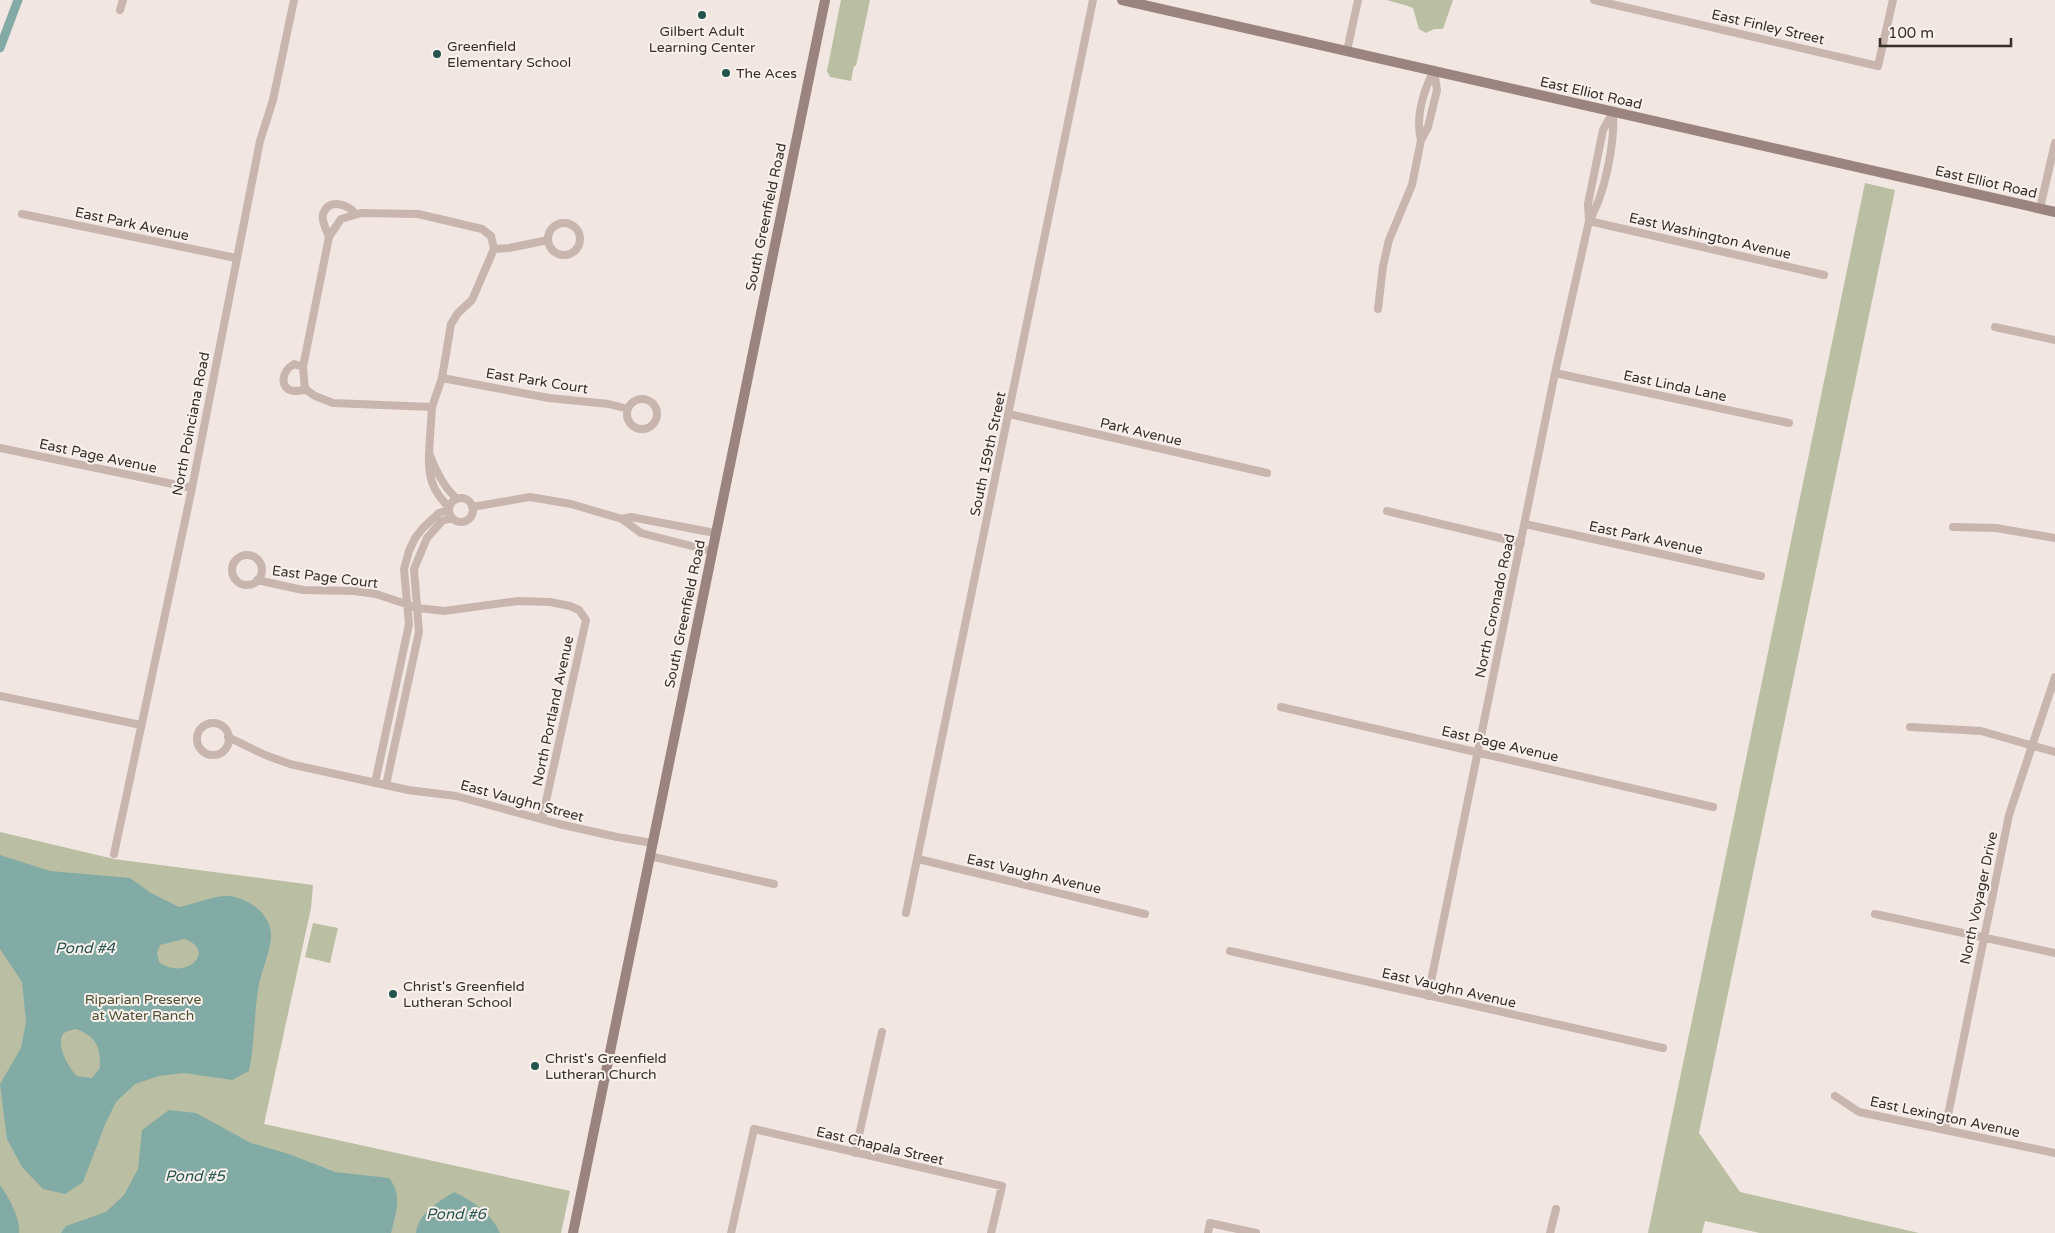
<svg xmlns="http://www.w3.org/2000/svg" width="2055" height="1233" font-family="'Varela Round',sans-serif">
  <rect width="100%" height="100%" fill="#f1e6e1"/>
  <path fill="#babea2" d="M841,0H870L856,66H854L851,81L830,77L827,71Z
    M1387,0H1453L1443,29H1434L1426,33L1419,29L1413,8C1404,4 1396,3 1387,0Z
    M1865,183L1895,190L1699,1133L1740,1192L1919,1233H1760L1705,1221L1702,1233H1648Z
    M0,832L114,859L313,885L311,908L264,1124L570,1191L561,1233H0Z
    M313,923L338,928L330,963L305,957Z"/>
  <path fill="#83aba5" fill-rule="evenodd" d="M0,855L50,871L130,878L151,893L179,907C191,905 216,895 227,896C247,897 272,914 271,936C270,953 263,967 259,984C254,1012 255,1042 249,1071L232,1080L184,1073L159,1076L135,1084L116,1102L106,1122L83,1182L65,1194L43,1189L22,1167L7,1139L0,1084L21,1048L26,1022L22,982L0,949ZM184,939C218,950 186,982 159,962L157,953L160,945ZM76,1029C97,1037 100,1046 100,1068L92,1078L77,1076C69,1068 57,1048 62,1036C64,1031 71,1030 76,1029Z
    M169,1110L196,1113L251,1143L289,1154L335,1172L389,1178C403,1195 396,1213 391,1233H61L66,1226L106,1212L124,1195L138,1169L142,1130Z
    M0,1185C8,1196 21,1219 19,1233H0Z
    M454,1192C474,1202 490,1212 500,1233H416C418,1214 438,1202 454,1192Z"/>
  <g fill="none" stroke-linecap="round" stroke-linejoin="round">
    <path stroke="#83aba5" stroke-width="9" d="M0,48L18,0"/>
    <path stroke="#c8b5ae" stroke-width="8" d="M1594,0L1878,66L1893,0
      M120,10L123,0
      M1347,51L1358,0
      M1421,140C1415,116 1423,92 1434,70
      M2040,208L2055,143
      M22,214L236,258
      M1589,221L1824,275
      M1589,221L1588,204L1603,130L1613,112
      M548 239a16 16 0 1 1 32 0a16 16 0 1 1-32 0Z
      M329,237C327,231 321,221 323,214C329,197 348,205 356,214
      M494,249L509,248L548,240
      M1378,309L1383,266L1389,240L1412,185L1421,140L1428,127L1437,90L1434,70
      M1995,327L2055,340
      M303,367L294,364C281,371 279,389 294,391C298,391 303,390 307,390
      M1555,373L1789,423
      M442,378L549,398L609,404L628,409
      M627 414a15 15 0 1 1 30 0a15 15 0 1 1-30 0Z
      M1009,414L1267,473
      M0,448L192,488
      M429,453L432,407L442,378L451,324L458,313L472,300L494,249L491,236L482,229L418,214L361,213L341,219L329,237L303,367L305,389L315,396L333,403L432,407
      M449 510a12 12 0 1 1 24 0a12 12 0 1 1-24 0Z
      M449,507C432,491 428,476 429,453C436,471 443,486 457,499
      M472,507L530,497L571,504L622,519L641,533L711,551
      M1387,511L1521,543
      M622,519L631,517L715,533
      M1525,524L1761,576
      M1953,527L1996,528L2055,538
      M232 570a15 15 0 1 1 30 0a15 15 0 1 1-30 0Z
      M257,580L303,590L354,591L376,594L418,608L444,611L518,601L550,602L570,606L579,610L586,620L542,819
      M0,696L141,725
      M1281,707L1713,807
      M197 739a16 16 0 1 1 32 0a16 16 0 1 1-32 0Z
      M1910,727L1981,731L2055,752
      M228,737L265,755L290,764L408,790L456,796L559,824L617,837L652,843
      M375,783L409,624L404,569L409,551L415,538L423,528L439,513L449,510
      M386,785L419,632L414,569L427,538L442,521L452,518
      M114,854L192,488L260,141L273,100L294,0
      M649,856L774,884
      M918,859L1145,914
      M906,913L1093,0
      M1875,914L2055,953
      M1230,951L1663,1048
      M1428,996L1555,373L1589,221C1605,194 1615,143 1613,112
      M1835,1096L1859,1112L2055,1153
      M1945,1130L2009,815L2055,677
      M855,1153L882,1032
      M731,1233L754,1129L1002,1186L991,1233
      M1208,1233L1210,1223L1256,1233
      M1550,1233L1556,1209"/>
    <path stroke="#9b847f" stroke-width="10" d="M1122,0L2055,212
      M573,1233L825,0"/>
  </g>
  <g fill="#25544f" stroke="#f9f1ed" stroke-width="2">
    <circle cx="702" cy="15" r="5"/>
    <circle cx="437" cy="54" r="5"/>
    <circle cx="726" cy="73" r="5"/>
    <circle cx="393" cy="994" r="5"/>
    <circle cx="535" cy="1066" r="5"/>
  </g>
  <g text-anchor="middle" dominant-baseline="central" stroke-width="4" stroke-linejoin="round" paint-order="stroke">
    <g font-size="14" fill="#372d2b" stroke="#f9f1ed">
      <text transform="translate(1768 27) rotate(13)">East Finley Street</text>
      <text transform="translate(1591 93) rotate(13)">East Elliot Road</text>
      <text transform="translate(1986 182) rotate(13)">East Elliot Road</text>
      <text transform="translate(766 217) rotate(-78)">South Greenfield Road</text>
      <text transform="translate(132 224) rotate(12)">East Park Avenue</text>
      <text transform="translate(1710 236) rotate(13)">East Washington Avenue</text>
      <text transform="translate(537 381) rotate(9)">East Park Court</text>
      <text transform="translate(1675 386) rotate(12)">East Linda Lane</text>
      <text transform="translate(191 424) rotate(-79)">North Poinciana Road</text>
      <text transform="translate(1141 432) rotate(13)">Park Avenue</text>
      <text transform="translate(988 454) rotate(-78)">South 159th Street</text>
      <text transform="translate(98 456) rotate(12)">East Page Avenue</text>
      <text transform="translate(1646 538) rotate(12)">East Park Avenue</text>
      <text transform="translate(325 577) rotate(7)">East Page Court</text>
      <text transform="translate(1495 606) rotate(-78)">North Coronado Road</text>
      <text transform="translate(685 614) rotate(-78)">South Greenfield Road</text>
      <text transform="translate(553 711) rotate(-78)">North Portland Avenue</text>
      <text transform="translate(1500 744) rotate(13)">East Page Avenue</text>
      <text transform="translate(522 801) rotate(15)">East Vaughn Street</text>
      <text transform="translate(1034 874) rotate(13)">East Vaughn Avenue</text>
      <text transform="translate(1979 898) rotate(-78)">North Voyager Drive</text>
      <text transform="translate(1449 988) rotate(13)">East Vaughn Avenue</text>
      <text transform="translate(1945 1117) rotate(12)">East Lexington Avenue</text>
      <text transform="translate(880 1146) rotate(13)">East Chapala Street</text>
    </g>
    <g font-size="14" fill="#372d2b" stroke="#f9f1ed" text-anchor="start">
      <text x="702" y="31" text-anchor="middle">Gilbert Adult<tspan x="702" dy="16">Learning Center</tspan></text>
      <text x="447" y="46">Greenfield<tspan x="447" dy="16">Elementary School</tspan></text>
      <text x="736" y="73">The Aces</text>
      <text x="403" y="986">Christ's Greenfield<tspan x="403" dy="16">Lutheran School</tspan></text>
      <text x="545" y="1058">Christ's Greenfield<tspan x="545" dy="16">Lutheran Church</tspan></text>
    </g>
    <g font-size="14" fill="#4c5332" stroke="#f9f1ed">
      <text x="143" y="999">Riparian Preserve<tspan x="143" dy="16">at Water Ranch</tspan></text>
    </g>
    <g font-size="15" font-style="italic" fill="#25544f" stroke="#f9f1ed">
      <text x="85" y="948">Pond #4</text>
      <text x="195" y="1176">Pond #5</text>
      <text x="456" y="1214">Pond #6</text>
    </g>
  </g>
  <path d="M1880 38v8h131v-8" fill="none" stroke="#372d2b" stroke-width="2.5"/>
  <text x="1888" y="38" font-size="15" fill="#372d2b" stroke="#f9f1ed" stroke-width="4" paint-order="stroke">100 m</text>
</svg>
